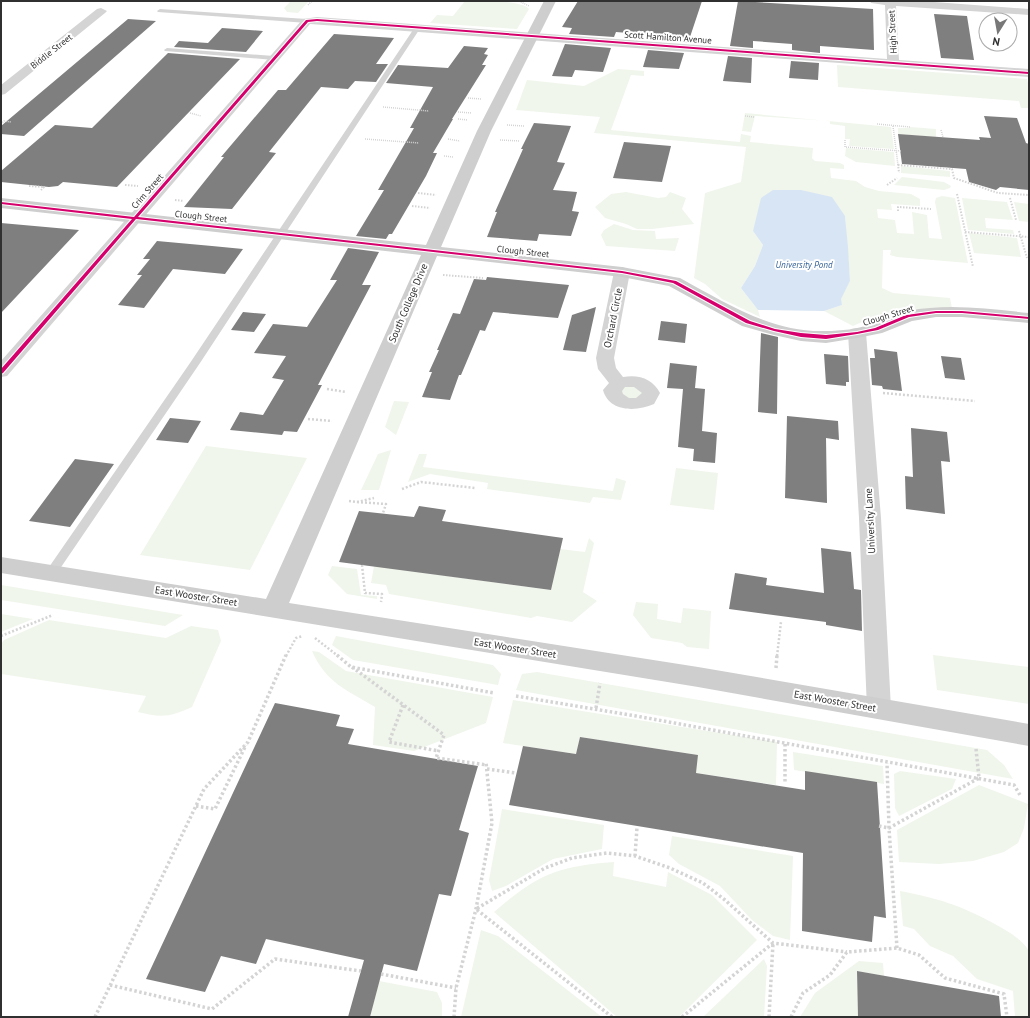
<svg xmlns="http://www.w3.org/2000/svg" width="1030" height="1018" font-family="'PT Sans',sans-serif">
  <rect width="100%" height="100%" fill="#fff"/>
  <path fill="#f0f6ec" d="M291,1H309L298,13L287,12L284,8Z
    M465,1C480,1 522,0 529,9L517,29L430,23L437,15L453,16Z
    M837,65L1027,79L1029,87V108H1021L1019,101L838,87Z
    M618,69L644,71V76L631,75L611,130L740,142L741,134L751,136L750,142L813,148L812,158L815,161L840,163L844,165V169L830,168L831,178L856,181L865,187L879,191L911,194L920,199V206L891,204L892,210L877,209L878,218L895,220L897,233L914,234L912,212L927,215L929,238L942,239L935,202L936,198L942,196L955,198L968,263L897,257L890,255L891,250H883L882,288L893,293L950,298L952,308L878,322L869,319L853,326L824,311L842,305L840,299L850,281L845,216L753,231L763,245L755,266L741,288L758,310L760,317L722,299L705,284L694,278L705,193L741,182L746,147L594,133L600,117L516,110L527,80L584,86Z
    M745,113L891,127L894,149L849,146L850,139H845V126L830,124V121L755,116L751,132L742,131Z
    M910,127L936,129V137L898,134V128H909Z
    M846,148L894,152L895,166L856,162L845,156Z
    M901,166L950,171V177L901,173Z
    M902,177L944,182L951,186L950,188L944,190L894,185Z
    M626,192L658,198L666,197L670,192L686,198L682,209L694,224L652,229H637L626,224L605,218L595,207L611,194Z
    M962,198L1007,202L1013,220L985,218L986,228L1013,230L1014,234L968,230Z
    M1014,202L1029,204V222L1019,221Z
    M614,224L633,230L655,231L656,239L679,238L675,251L606,246L601,235L604,230Z
    M969,233L1017,238L1021,257L974,253Z
    M632,385L645,395L629,401L619,390L620,388Z
    M394,401L409,402L396,435L385,427Z
    M206,446L307,458L250,570L140,555Z
    M391,450L379,490H361L378,454Z
    M419,454H427L423,467L613,491L616,478L626,481L621,500L593,497L590,503L487,489L488,483L430,474L408,482Z
    M676,468L718,473L714,510L670,505Z
    M589,538L594,543L583,592L597,601L572,622L537,616L531,618L389,594L386,585L371,583L374,566L550,590L560,549L585,552Z
    M332,566L357,569L361,595L377,596V599L347,594L328,575Z
    M1,585L183,615L165,626L1,600Z
    M636,602L658,604L657,619L681,623L683,608L711,611L709,649L687,647L682,643L651,638L633,615Z
    M1,614L33,619L1,632Z
    M49,620L166,638L191,626L218,630L221,641L192,707C171,717 161,718 138,712L146,696L1,674V644L4,640Z
    M336,636L493,665L501,674L498,685L353,660L332,645Z
    M312,651L319,652L346,671L493,697L486,723L414,751L373,745L375,707C347,690 326,683 312,651Z
    M933,655L1029,667V704L937,690Z
    M537,672L987,750L1004,765L1013,779L516,690L522,674Z
    M513,700L777,742L776,785L696,773L698,755L580,737L576,754L503,743Z
    M793,752L883,766L884,784L794,770Z
    M900,771L956,779L952,789L899,816L895,808L894,774Z
    M979,785L1028,804L1024,828L1018,843L1004,852L973,861L939,864L899,862L897,830Z
    M502,809L604,825L602,849L553,859L506,886L492,891L489,880Z
    M672,836L793,856L790,940L773,936L752,920L720,886L679,864L669,855Z
    M614,862L613,876L666,887L668,872L712,895L757,940L679,1017H617L494,912C537,875 557,866 614,862Z
    M900,891C937,898 960,905 993,923C1007,931 1020,937 1029,951V1017H1015L1013,991L977,979L953,956L930,946L914,929L903,926Z
    M481,930L498,936L602,1017H461Z
    M764,959L767,966L764,1017H703Z
    M859,961L883,963L884,976L857,971L858,1017H800L815,993Z
    M379,981L437,992L442,1003V1017H370Z"/>
  <path fill="#d8e5f4" d="M773,190H801L832,197L845,216L848,247L850,281L841,299L842,305L824,311L758,310L741,288L755,266L763,245L753,231L761,198Z"/>
  <path fill="#7f7f7f" d="M578,1H702L688,43L651,40L653,35L616,32L614,37L569,34L572,28L562,27Z
    M738,1L873,9L874,50L820,46V53L792,50V44L753,41V48L730,46Z
    M934,14L967,16L974,60L941,58Z
    M128,19L156,21L24,136L1,134V126Z
    M222,28L263,31L246,52L174,47L179,41L208,43Z
    M334,34L394,38L376,64H388L376,82L355,81L348,89L321,87L269,152L276,153L232,209L184,207L224,157H221L278,90H286Z
    M565,44L611,48L603,72L575,70L572,77L552,76Z
    M464,46L488,48L484,54L488,55L482,65H486L452,119H453L433,153H437L426,176L392,234H389L386,239L356,236L384,190H378L414,128H410L433,87L386,83L398,65L448,68Z
    M648,50L684,53L679,69L643,67Z
    M168,53L240,59L117,187L63,182L58,186L49,187L1,182V171L55,125L92,128Z
    M728,56L752,58L751,83L723,81Z
    M791,61L819,63L818,80L789,78Z
    M984,116L1017,118L1026,143L1029,144V190L1000,187L996,190L969,182L966,169L902,164L898,134L980,140L979,137L991,138Z
    M534,123L571,126L557,162L565,163L553,190L577,192L572,211L579,212L571,236L539,234L537,241L487,237L497,212H495L523,149H521Z
    M624,142L671,146L662,182L613,178Z
    M1,223L79,230L1,313Z
    M157,241L212,246L243,249L225,274L173,269L144,308L118,305L142,275H137L150,259H143Z
    M348,248L379,252L362,285H371L318,385H322L297,432L284,431L282,435L230,430L240,412L263,415L284,380L272,378L286,356L254,353L273,324L307,327L337,280H330Z
    M487,277L569,285L558,318L493,312L485,331L480,330L461,375H459L450,400L422,397L432,372H429L439,350H437L453,313L460,314L474,279L486,280Z
    M596,307L586,352L563,350L572,315Z
    M243,312L266,314L254,332L231,330Z
    M661,321L687,324L685,343L658,340Z
    M761,333L778,337L777,414L758,412Z
    M874,349L897,352L902,391L883,389L882,386L872,385L870,358H875Z
    M824,354L848,356L849,382H846V386L826,384Z
    M941,356L961,358L965,380L945,378Z
    M670,363L697,366L695,388L705,389L702,431L717,433L715,463L693,461L694,449L678,447L683,389L667,388Z
    M787,416L838,421L839,440L826,438L827,503L785,498Z
    M170,418L201,421L188,443L156,440Z
    M911,428L947,432L950,462L941,461L945,514L906,509L905,476L913,477Z
    M75,459L114,464L70,527L29,521Z
    M419,506L446,510L442,521L563,538L551,590L339,562L359,511L414,517Z
    M821,548L851,552L854,589L861,590L862,631L826,625V622L729,609L735,573L767,578L766,585L824,593Z
    M275,703L340,715L336,726L354,729L348,744L478,766L459,830L469,833L451,896L439,894L417,971L384,964L370,1017H348L364,960L266,939L256,964L221,956L205,992L146,979Z
    M580,737L698,755L696,773L805,790V771L877,782L886,918L874,916L872,942L802,931L803,853L509,805L523,746L576,754Z
    M857,971L999,996L1001,1017H858Z"/>
  <g fill="none" stroke-linecap="round" stroke-linejoin="round">
    <path stroke="#d4d4d4" stroke-width="1.5" stroke-dasharray="1 1" stroke-linecap="butt" d="M519,1L529,6
      M308,5L312,1
      M468,98L481,99
      M383,107L429,111
      M458,112L472,113
      M190,113L201,116
      M745,116L754,117
      M458,119L468,120
      M1,124L4,121L11,122
      M877,124L910,127
      M507,125L524,126
      M893,126L898,165
      M941,130L943,137
      M365,139L419,143
      M448,139L460,141
      M500,140L520,141
      M845,140V147L901,151
      M444,156L453,157"/>
    <path stroke="#d4d4d4" stroke-width="2" stroke-dasharray="1.5 1.5" stroke-linecap="butt" d="M898,164L899,173
      M898,165L952,169L954,178L998,193L1029,195
      M125,185L138,186
      M887,185L897,178
      M29,186L44,187L41,190
      M418,193L436,195
      M957,194L973,267
      M1010,198L1016,220
      M175,200L184,201
      M412,206L430,208
      M898,211V207L931,209
      M1019,231L1027,258
      M965,232L1029,237
      M443,275L483,278"/>
    <path stroke="#d4d4d4" stroke-width="2.5" stroke-dasharray="2 2" stroke-linecap="butt" d="M327,389L346,392
      M883,393L975,401
      M308,419L332,421
      M402,489L421,482L475,488
      M349,501L357,502L374,498
      M357,502L386,504L383,513
      M362,565L365,593L382,594L381,602
      M1,636L53,615
      M315,638L338,656
      M286,656L296,638L303,636
      M777,656L781,622"/>
    <path stroke="#d4d4d4" stroke-width="3.5" stroke-dasharray="2.5 2.5" stroke-linecap="butt" d="M337,655L351,667L494,693
      M352,667L444,735L436,758L487,765
      M776,668L777,655
      M516,696L636,716L992,781L1014,785L1020,795
      M403,705L389,742L439,751
      M596,708L600,683
      M785,744V783
      M487,769L516,773
      M196,806L215,809L246,745
      M879,826L889,828L887,763
      M635,856L637,827
      M897,948L889,828L979,778L976,749
      M381,974L456,988
      M110,985L212,1009L275,959L361,971
      M95,1017L204,789L248,742L286,655
      M454,1017L456,988L476,909L492,823L486,762
      M612,1017L476,909L545,868L572,858L607,853L635,856L670,868L703,883L725,900L773,943L847,952
      M682,1017L773,943
      M769,1017L773,943
      M791,1017L803,993L830,975L847,952L897,948L919,955L945,978L1004,994L1007,1017"/>
    <path fill="#d4d4d4" fill-rule="evenodd" d="M160,9L307,19L310,21L307,23L158,12L157,11Z
      M418,25L421,27L200,363L55,576H47L45,573L47,570L190,363L415,27Z
      M167,48L274,56L277,58L274,60L165,51L164,50Z"/>
    <path fill="#d4d4d4" fill-rule="evenodd" d="M870,1H921L1029,9V15L896,6L899,60L1029,69V77L310,24L7,376L1,377V361L303,19L317,17L887,59L885,5L871,3Z
      M101,8L107,11L105,13L5,94L1,95V85L97,9Z
      M622,267L628,269L630,272L614,358L616,368L623,377C639,374 653,379 660,393L654,404C636,412 609,412 603,390L609,383L598,369L596,358L614,272L616,269ZM625,387H634L642,393L636,398H629L623,394L622,391Z
      M857,328L863,329L866,333L881,518L891,709L888,716L879,719L870,716L867,709L859,518L848,333L851,329Z"/>
    <path fill="#cecece" fill-rule="evenodd" d="M544,1H556L491,131L441,247L622,267L674,277L680,278C726,303 772,333 826,331C841,331 858,329 871,324C884,320 895,313 908,311C948,303 989,309 1029,313V323L962,317H936L912,321L882,333L857,338L826,343L801,341L774,335L742,326L669,286L622,277L437,256L289,603L698,667L1029,724V746L698,687L1,573V557L266,599L421,255L1,208V198L426,245L477,131Z"/>
    <defs>
      <path id="cycleway" d="M317,19L1029,72V74L317,21L308,22L138,217L622,271L676,281L750,321L775,329L801,333L826,335L857,332L875,328L906,315L936,311H962L1029,317V319L962,313H936L909,317L878,330L857,334L826,339L801,337L774,331L746,323L673,283L622,273L136,219L3,373L1,374V369L132,219L1,204V202L134,217L306,20Z"/>
    </defs>
    <use href="#cycleway" stroke="#fff" stroke-width="2"/>
    <use href="#cycleway" fill="#d6006c" fill-rule="evenodd"/>
  </g>
  <g text-anchor="middle" dominant-baseline="central" stroke-width="4" stroke-linejoin="round" paint-order="stroke">
    <g font-size="9" fill="#303030" stroke="#fff">
      <text transform="translate(892 32) rotate(-93)">High Street</text>
      <text transform="translate(668 37) rotate(4)">Scott Hamilton Avenue</text>
      <text transform="translate(51 51) rotate(-38)">Biddle Street</text>
      <text transform="translate(147 191) rotate(-49)">Crim Street</text>
      <text transform="translate(201 216) rotate(6)">Clough Street</text>
      <text transform="translate(523 251) rotate(6)">Clough Street</text>
      <text transform="translate(888 315) rotate(-17)">Clough Street</text>
    </g>
    <g font-size="9" font-style="italic" fill="#37639a" stroke="#fff">
      <text x="804" y="264">University Pond</text>
    </g>
    <g font-size="10" fill="#303030" stroke="#fff">
      <text transform="translate(408 303) rotate(-67)">South College Drive</text>
      <text transform="translate(613 318) rotate(-79)">Orchard Circle</text>
      <text transform="translate(870 521) rotate(-93)">University Lane</text>
      <text transform="translate(196 596) rotate(9)">East Wooster Street</text>
      <text transform="translate(515 648) rotate(9)">East Wooster Street</text>
      <text transform="translate(835 701) rotate(10)">East Wooster Street</text>
    </g>
  </g>
  <rect width="1030" height="1018" fill="none" stroke="#303030" stroke-width="4"/>
  <g transform="translate(998 32) rotate(191)"><circle r="19" fill="#ffffff" stroke="#acacac"/>
  <path d="M0-3L7 15L0 10L-7 15Z" fill="#787878"/>
  <text y="-6" font-size="11" font-weight="bold" text-anchor="middle" fill="#303030">N</text>
  </g>
</svg>
